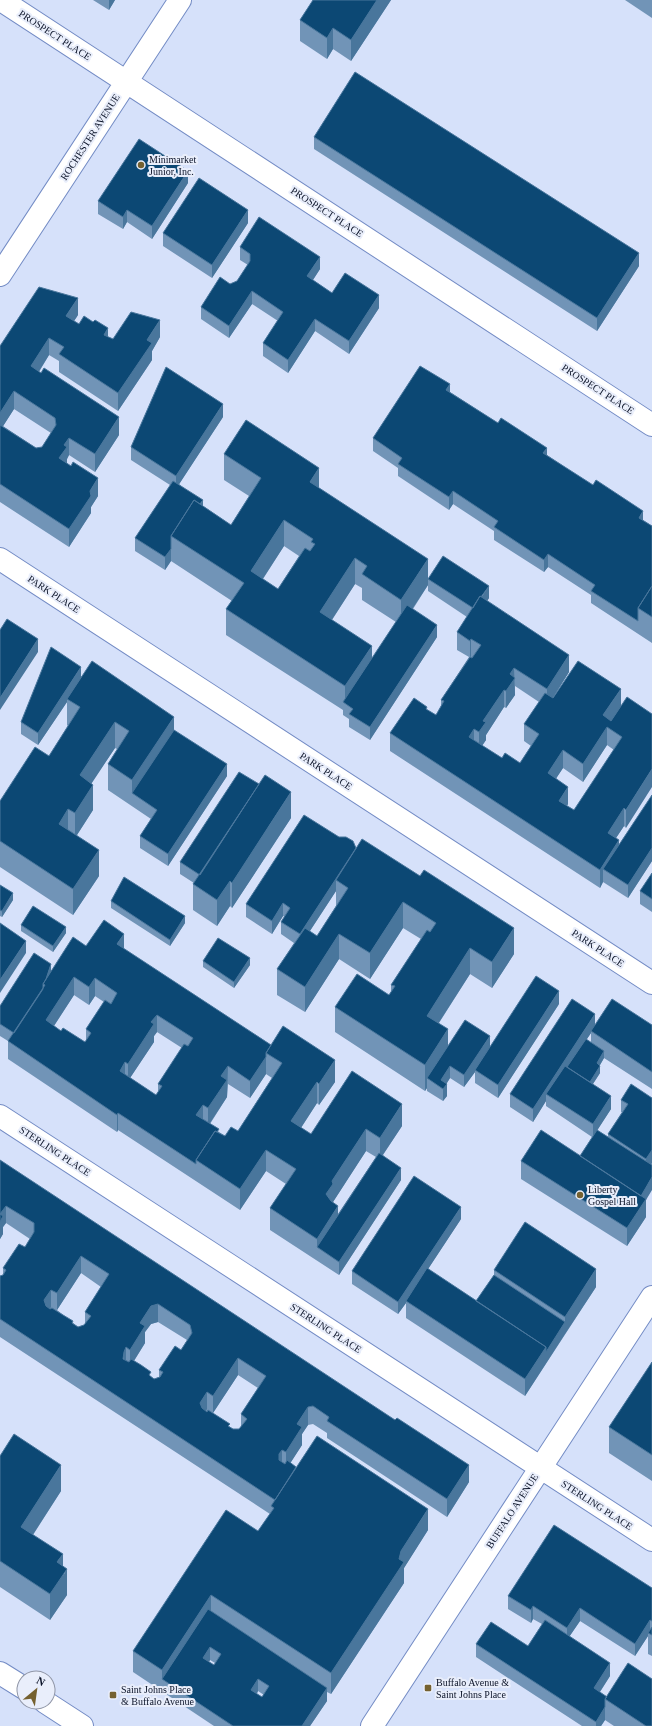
<svg xmlns="http://www.w3.org/2000/svg" width="652" height="1726" font-family="'Times New Roman',serif">
  <rect width="100%" height="100%" fill="#d6e1fa"/>
  <g fill="none" stroke-linecap="round" stroke-linejoin="round">
    <defs>
      <path id="minor" d="M1,0L652,425
        M0,275L180,0
        M0,559L652,983
        M0,1116L652,1540
        M0,1673L24,1688
        M45,1702L82,1726
        M372,1726L652,1297"/>
    </defs>
    <use href="#minor" stroke="#748cc5" stroke-width="24"/>
    <use href="#minor" stroke="#fff" stroke-width="22"/>
  </g>
  <path fill="#7194b7" fill-rule="evenodd" d="M93,0H115L109,10Z
    M313,0H391L351,61L333,49L327,59L300,41V20Z
    M625,0H652V18Z
    M314,137L639,266L597,331L314,149Z
    M188,183L152,239L127,222L123,229L98,214V201Z
    M248,223L212,278L163,246V233Z
    M240,247L320,269L313,280L332,293L379,308L349,354L315,331L288,373L263,356V343L278,321L252,304L229,338L201,319V307L230,284L237,281L248,265L240,260Z
    M78,315L74,321L79,324L113,339L160,337L152,351V360L118,411L59,372V361L49,355L39,372L119,435L95,472L69,455L67,459V464L98,496L91,507V513L69,547L0,502V346ZM14,409L51,433L42,447L36,448L3,426Z
    M450,392L547,455L652,526V643L591,603V595L548,567L544,572L494,540V531L453,504L449,510L398,476V468L373,451V438Z
    M223,417L179,484L203,506L231,525L249,496L224,480V454L319,488L428,585L413,609L437,637L370,740L349,727V719L343,715V710L226,635V609L232,601L171,561L165,570L135,551V538L170,485L131,460V447ZM284,546L299,556L278,589L263,579ZM355,584L362,588V600L396,622L372,659L332,620Z
    M428,579L489,598L487,601L569,672L553,698L621,706L611,721L627,697L626,828L624,826L616,838L619,845L652,795V861L628,898L603,882L600,888L390,751V733L427,710L436,715L441,706V700L469,657L457,650V632L467,617L428,591ZM515,686L539,702L524,724V741L531,746L520,763L502,758L482,746L486,740V735L504,707L506,708L515,695ZM607,745L614,750L574,810L567,806L568,804L556,778L563,768L583,782Z
    M81,676L174,730L227,776L168,866L140,848V836L151,819L108,790V764L117,749L115,748L91,783L93,810L77,835L99,876L73,915L0,867V801L49,756L68,726L67,725V702L38,745L21,734V722Z
    M291,818L232,908L230,906L217,926L193,910V884L194,883L180,874V862Z
    M356,849L514,954L492,988L470,974L439,1023L448,1046L490,1047L559,1004L498,1098L475,1083V1072L464,1087L450,1078L447,1083V1096L443,1101L427,1091V1088L425,1091L335,1032V1007L389,995L391,992V985L421,939L403,928L370,979L339,959L305,1012L277,995V969L294,943L281,934V922L285,917L283,916L272,934L246,917V904ZM336,891V906L317,936L310,931Z
    M652,873V912L640,904V891Z
    M0,885L13,900L2,917L0,916Z
    M111,901L185,923L170,946L111,908Z
    M21,925L66,933L53,952L21,931Z
    M86,946L124,949L271,1045L335,1082L319,1105L317,1103L301,1128L311,1134L402,1126L383,1155L401,1180L339,1275L270,1230V1208L286,1184L266,1171L240,1210L118,1130L117,1132L8,1059V1041L0,1036V1006ZM74,995L89,1005L95,996L104,1002L86,1029V1041L85,1042L61,1031L54,1026ZM157,1032L182,1048L158,1084V1092L156,1095L130,1078L154,1042V1036ZM266,1074L272,1078L238,1131L225,1136L219,1132L210,1124L227,1097L228,1084L250,1098ZM366,1151L376,1157L338,1214L333,1202Z
    M203,961L250,965L234,988L203,967Z
    M595,1025H652V1089L604,1058L600,1065V1073L593,1084L611,1109L597,1130L608,1137V1134L622,1112H621V1100L652,1098V1163L651,1164L646,1200V1217L627,1246L521,1179V1161L580,1156L592,1137L546,1106V1101L533,1122L510,1107V1094ZM591,1033V1043L586,1040Z
    M0,1160L469,1482L447,1517L327,1438V1433L313,1424L308,1425L302,1434V1445L290,1463L296,1467L428,1530L404,1568V1583L331,1694L327,1692V1701L310,1726H214L133,1672V1651L258,1531L270,1514L0,1337V1276L3,1275V1268L25,1247L30,1239L6,1223L3,1227V1234L0,1239ZM81,1273L101,1287L85,1312V1324L84,1325L78,1327L57,1310ZM158,1322L187,1340L181,1350L159,1370V1377L154,1379L151,1377L134,1361L145,1343V1332L151,1324ZM238,1375L258,1388L241,1414V1427L239,1429H233L230,1427L213,1413ZM210,1660L215,1663L214,1665L209,1662ZM258,1691L264,1695L262,1697L257,1694Z
    M461,1219L428,1269L476,1301L494,1275V1270L596,1287L525,1396L406,1318V1303L398,1314L352,1284V1271Z
    M652,1362V1481L609,1453V1427Z
    M0,1456L61,1491L33,1535L63,1566L67,1595L50,1620L0,1587Z
    M652,1588V1656L648,1654V1636L635,1656L580,1621L569,1637L610,1676L600,1692L652,1726H614L605,1720L601,1726H582L476,1657V1644L528,1646L542,1624L533,1619L531,1623L508,1609V1596Z"/>
  <path fill="#49769c" d="M109,0H115L109,10Z
    M377,0H391L351,61V40Z
    M333,28V49L327,59V38Z
    M188,171V183L152,239V226Z
    M127,210V222L123,229V217Z
    M248,210V223L212,278V265Z
    M639,253V266L597,331V318Z
    M320,257V269L307,289V276Z
    M252,291V304L229,338V326Z
    M379,295V308L349,354V341Z
    M78,298V315L66,333V316Z
    M315,319V331L288,373V360Z
    M160,320V337L152,351V360L118,411V393L147,340Z
    M108,328V346L104,335Z
    M49,338V355L31,384V366Z
    M450,384V397L446,390Z
    M14,391V409L0,431V413Z
    M223,404V417L176,489V476Z
    M119,417V435L95,472V454Z
    M69,438V455L67,459V464L59,458L64,445Z
    M547,448V461L543,453Z
    M319,468V493L310,482Z
    M98,478V496L91,507V513L69,547V529L90,491Z
    M453,491V504L449,510V497Z
    M203,500V513L177,539Z
    M643,511V524L639,518Z
    M284,520V546L251,597V571Z
    M171,549V561L165,570V557Z
    M548,554V567L544,572V560Z
    M355,558V584L320,638V612Z
    M428,559V585L401,626V600Z
    M489,586V598L474,621V608Z
    M437,625V637L370,740V727Z
    M38,639V652L0,710V698Z
    M471,639V656L470,658V641Z
    M372,646V671L345,704V686Z
    M569,655V672L547,707V689Z
    M81,667V680L67,699V702L38,745V733Z
    M514,668L515,695L506,708V691L510,674Z
    M621,689V706L603,733V715Z
    M504,690V707L486,735V740L479,750V732L483,721Z
    M174,717V742L132,793V780Z
    M115,722V748L80,801V775Z
    M607,727V745L583,782V764Z
    M474,729V746L469,737Z
    M563,750V768L548,791V773Z
    M227,764V776L168,866V854Z
    M652,769V787L626,828V810Z
    M93,785V810L75,838V813Z
    M568,787V804L559,818V801Z
    M291,792V818L232,908V883Z
    M624,808V826L608,850V833Z
    M68,809V834L59,824Z
    M619,840V858L603,869V882L600,888V870Z
    M356,848V860L336,880V891L300,946V934Z
    M652,848V861L628,898V885Z
    M99,850V876L73,915V889Z
    M230,881V906L217,926V900Z
    M13,893V900L2,917V911Z
    M403,902V928L370,979V953Z
    M283,903V916L272,934V921Z
    M185,916V923L170,946V940Z
    M66,927V933L53,952V946Z
    M514,928V954L492,988V962Z
    M124,934V951L117,944Z
    M339,934V959L305,1012V987Z
    M26,941V953L0,993V980Z
    M470,948V974L427,1041V1016Z
    M250,958V965L234,988V982Z
    M51,964V976L45,985H44Z
    M74,977V995L46,1038V1020Z
    M95,978V996L89,1005V987Z
    M559,991V1004L498,1098V1085Z
    M595,1014V1027L591,1031V1033L565,1072L546,1094V1101L533,1122V1109Z
    M157,1015V1032L154,1036V1042L128,1081V1064L151,1022Z
    M448,1029V1055L427,1078V1088L425,1091V1065Z
    M490,1036V1049L475,1070V1072L464,1087V1075Z
    M604,1051V1058L597,1070V1063Z
    M266,1057V1074L250,1098V1081Z
    M335,1060V1082L319,1105V1084Z
    M125,1062V1080L120,1071Z
    M228,1066L227,1097L208,1126V1108L221,1076Z
    M450,1066V1078L443,1089L441,1080Z
    M600,1066V1073L587,1093V1086Z
    M317,1082V1103L291,1143V1121Z
    M447,1084V1096L443,1101V1089Z
    M611,1096V1109L593,1137V1124Z
    M402,1104V1126L380,1159V1138Z
    M203,1105V1122L196,1115Z
    M118,1113V1130L117,1132V1115Z
    M366,1129V1151L333,1202V1205L326,1194L332,1181Z
    M266,1150V1171L240,1210V1189Z
    M652,1150V1163L646,1172V1159Z
    M401,1168V1180L339,1275V1262Z
    M652,1177V1190L646,1200V1217L627,1246V1228L640,1197Z
    M6,1206V1223L3,1227V1234L0,1239V1214Z
    M338,1206V1227L317,1247V1239Z
    M461,1207V1219L407,1301H406V1303L398,1314V1302Z
    M81,1256V1273L57,1310V1293Z
    M596,1269V1287L565,1334V1317Z
    M51,1290V1307L44,1318V1300Z
    M158,1304V1322L151,1324L145,1332V1343L130,1367V1350L140,1323L151,1306Z
    M565,1322V1334L525,1396V1379L546,1347Z
    M126,1347V1365L124,1369V1352Z
    M238,1358V1375L213,1413V1396Z
    M207,1392V1409L200,1420V1403Z
    M308,1407V1425L302,1434V1445L286,1470V1452L297,1424Z
    M282,1450V1467L279,1472V1454Z
    M61,1465V1491L21,1553V1527Z
    M469,1465V1482L447,1517V1499Z
    M428,1509V1530L404,1568V1583L331,1694V1673L399,1559L401,1551Z
    M63,1554V1576L67,1569V1595L50,1620V1594L57,1562Z
    M211,1595V1616L162,1679V1670Z
    M533,1606V1619L531,1623V1610Z
    M580,1608V1621L567,1640V1628Z
    M650,1620V1633H648V1636L635,1656V1644Z
    M210,1647V1660L203,1670V1658Z
    M610,1663V1676L594,1701V1688Z
    M258,1679V1691L251,1703V1690Z
    M327,1688V1701L310,1726H302Z
    M605,1707V1720L601,1726H596V1722Z"/>
  <path fill="#0c4874" stroke="#49769c" fill-rule="evenodd" d="M313,0H377L351,40L333,28L327,38L300,20Z
    M355,72L639,253L597,318L314,137Z
    M139,139L188,171L152,226L127,210L123,217L98,201Z
    M199,178L248,210L212,265L163,233Z
    M259,217L320,257L307,276L332,293L345,273L379,295L349,341L315,319L288,360L263,343L283,312L252,291L229,326L201,307L220,277L230,284L237,281L250,261V254L240,247Z
    M39,287L78,298L66,316L79,324L84,316L93,322L95,320L108,328L104,335L113,339L131,312L160,320L147,340L152,343L118,393L59,354L64,347L49,338L31,366L41,373L44,368L119,417L95,454L69,438L64,445L67,447L59,458L71,466L73,462L98,478L90,491L91,496L69,529L0,484V425L36,448L42,447L56,425L55,418L14,391L0,413V346Z
    M420,366L450,384L446,390L498,423L501,418L547,448L543,453L593,485L596,480L643,511L639,518L652,526V586L638,608V621L591,591L595,585L548,554L544,560L494,527L498,521L453,491L449,497L398,464L402,458L373,438Z
    M166,367L223,404L176,476L131,447Z
    M246,420L319,468L310,482L428,559L401,600L362,574L367,566L355,558L320,612L372,646L345,686L226,609L244,583L171,536L194,500L231,525L261,478L224,454ZM284,520L313,539L311,542L315,544L310,551L305,548L278,589L251,571Z
    M173,481L203,500L200,504L194,500L171,536V549L165,557L135,538Z
    M443,556L489,586L481,597L480,596L473,608L428,579Z
    M652,586V617L638,608Z
    M480,596L569,655L547,689L514,668L510,674L515,678L506,691L504,690L483,721L486,722L479,732L474,729L469,737L502,758L505,753L520,763L539,734L524,724L545,693L553,698L578,661L621,689L603,715L611,721L627,697L652,714V769L626,810L624,808L608,833L619,840L600,870L390,733L414,698L427,707L426,709L436,715L444,701L441,700L470,657L472,658L481,645L471,639L470,641L457,632ZM607,727L622,737L574,810L559,801L568,787L548,773L563,750L583,764Z
    M407,605L437,625L370,727L349,714L353,709L343,702Z
    M7,619L38,639L0,698V630Z
    M51,647L81,667L38,733L21,722Z
    M92,661L174,717L132,780L108,764L129,731L115,722L80,775L93,785L75,813L68,809L59,824L99,850L73,889L0,841V801L35,747L49,756L80,707L67,699Z
    M174,730L227,764L168,854L140,836L157,810L132,793Z
    M239,772L259,784L200,875L180,862Z
    M265,775L291,792L232,883L230,881L217,900L193,884Z
    M652,795V848L628,885L603,869Z
    M304,815L339,837H346L353,841L356,848L300,934L281,922L290,908L283,903L272,921L246,904Z
    M362,839L420,876L424,870L514,928L492,962L470,948L427,1016L448,1029L425,1065L335,1007L357,974L389,995L395,986L391,985L427,930L430,932L436,923L403,902L370,953L339,934L305,987L277,969L305,928L317,936L348,888L336,880Z
    M652,873V899L640,891Z
    M124,877L185,916L170,940L111,901Z
    M0,885L13,893L2,911L0,910Z
    M33,906L66,927L53,946L21,925Z
    M104,920L124,934L117,944L271,1045L266,1053V1057L250,1081L228,1066L221,1076L227,1080L208,1108L203,1105L196,1115L219,1129L217,1132L215,1131L196,1160V1164L118,1113L117,1115L8,1041L45,985L43,984L73,937L86,946ZM74,977L89,987L95,978L117,993L111,1004L105,1000L86,1029L91,1033L85,1042L63,1028L61,1031L46,1020ZM157,1015L193,1038L188,1046L184,1044L158,1084L162,1086L156,1095L120,1071L125,1062L128,1064L154,1024L151,1022Z
    M0,923L26,941L0,980Z
    M218,938L250,958L234,982L203,961Z
    M34,953L51,964L46,979L43,984V989L14,1033L0,1024V1006Z
    M536,976L559,991L498,1085L475,1070Z
    M572,999L595,1014L533,1109L510,1094Z
    M612,999L652,1025V1072L591,1031Z
    M465,1020L490,1036L464,1075L450,1066L441,1080L447,1084L443,1089L427,1078Z
    M283,1026L335,1060L319,1084L317,1082L291,1121L311,1134L352,1071L402,1104L380,1138L366,1129L332,1181L333,1184L326,1194L331,1201L338,1206L317,1239L270,1208L296,1169L266,1150L240,1189L196,1160L215,1131L225,1136L231,1127L238,1131L282,1063L266,1053Z
    M586,1039L604,1051L597,1063L600,1066L590,1082L567,1067Z
    M565,1066L611,1096L593,1124L546,1094Z
    M631,1084L652,1098V1150L646,1159L608,1134L628,1104L621,1100Z
    M541,1130L646,1199L627,1228L521,1161Z
    M597,1130L652,1165V1177L641,1196L580,1156Z
    M379,1153L401,1168L339,1262L317,1247Z
    M0,1160L395,1420L397,1418L469,1465L447,1499L327,1421L329,1417L313,1406L308,1407L297,1424L302,1427L286,1452L282,1450L279,1454V1460L285,1464L287,1460L296,1467L275,1500L0,1319V1276L3,1275L6,1270L3,1268L19,1244L25,1247L34,1232V1223L6,1206L0,1214ZM81,1256L109,1274L85,1312L91,1316L84,1325L78,1327L72,1323L73,1321L63,1315L52,1308L50,1309L46,1306L44,1300L51,1290L57,1293ZM158,1304L190,1325L192,1333L181,1350L175,1346L159,1370L163,1372L160,1377L154,1379L149,1375L151,1372L141,1365L131,1359L129,1362L123,1359L124,1352L126,1347L130,1350L145,1326L140,1323L151,1306ZM238,1358L266,1376L241,1414L247,1419L239,1429H233L228,1426L230,1424L208,1410L207,1412L202,1408L200,1403L207,1392L213,1396Z
    M414,1176L461,1207L398,1302L352,1271Z
    M0,1214L3,1216L0,1222Z
    M525,1222L596,1269L565,1317L494,1270Z
    M427,1268L546,1347L525,1379L406,1301Z
    M494,1275L565,1322L546,1352V1347L476,1301Z
    M652,1362V1455L609,1427Z
    M14,1434L61,1465L21,1527L63,1554L57,1562L67,1569L50,1594L0,1561V1456Z
    M317,1436L428,1509L401,1551L399,1559L404,1562L331,1673L211,1595L162,1670L133,1651L226,1510L258,1531L274,1508L271,1506Z
    M554,1525L652,1588V1621L650,1620L635,1644L580,1608L567,1628L533,1606L531,1610L508,1596Z
    M208,1609L327,1688L302,1726H233L162,1679ZM210,1647L221,1654L214,1665L203,1658ZM258,1679L269,1686L262,1697L251,1690Z
    M545,1620L610,1663L594,1688L607,1697L605,1699V1707L596,1722L476,1644L491,1622L528,1646Z
    M652,1627V1635L648,1633Z
    M628,1663L652,1679V1726H646L605,1699Z"/>
  <g fill="#756130" stroke="#e9eefb" stroke-width="1.5">
    <circle cx="141" cy="165" r="4"/>
    <circle cx="580" cy="1195" r="4"/>
    <rect x="424" y="1684" width="8" height="8" rx="2"/>
    <rect x="109" y="1691" width="8" height="8" rx="2"/>
  </g>
  <g text-anchor="middle" dominant-baseline="central" stroke-width="4" stroke-linejoin="round" paint-order="stroke">
    <g font-size="10" fill="#0b1328" stroke="#e9eefb">
      <text transform="translate(55 35) rotate(33)">PROSPECT PLACE</text>
      <text transform="translate(90 137) rotate(-57)">ROCHESTER AVENUE</text>
      <text transform="translate(327 212) rotate(33)">PROSPECT PLACE</text>
      <text transform="translate(598 389) rotate(33)">PROSPECT PLACE</text>
      <text transform="translate(54 594) rotate(33)">PARK PLACE</text>
      <text transform="translate(326 771) rotate(33)">PARK PLACE</text>
      <text transform="translate(598 948) rotate(33)">PARK PLACE</text>
      <text transform="translate(55 1151) rotate(33)">STERLING PLACE</text>
      <text transform="translate(326 1328) rotate(33)">STERLING PLACE</text>
      <text transform="translate(597 1505) rotate(33)">STERLING PLACE</text>
      <text transform="translate(512 1511) rotate(-57)">BUFFALO AVENUE</text>
    </g>
    <g font-size="10" fill="#0b1328" stroke="#e9eefb" text-anchor="start">
      <text x="149" y="159">Minimarket<tspan x="149" dy="12">Junior, Inc.</tspan></text>
      <text x="588" y="1189">Liberty<tspan x="588" dy="12">Gospel Hall</tspan></text>
      <text x="436" y="1682">Buffalo Avenue &amp;<tspan x="436" dy="12">Saint Johns Place</tspan></text>
      <text x="121" y="1689">Saint Johns Place<tspan x="121" dy="12">&amp; Buffalo Avenue</tspan></text>
    </g>
  </g>
  <g transform="translate(36 1690) rotate(29)"><circle r="19" fill="#e9eefb" stroke="#9096a7"/>
  <path d="M0-3L7 15L0 10L-7 15Z" fill="#756130"/>
  <text y="-6" font-size="11" font-weight="bold" text-anchor="middle" fill="#0b1328">N</text>
  </g>
</svg>
